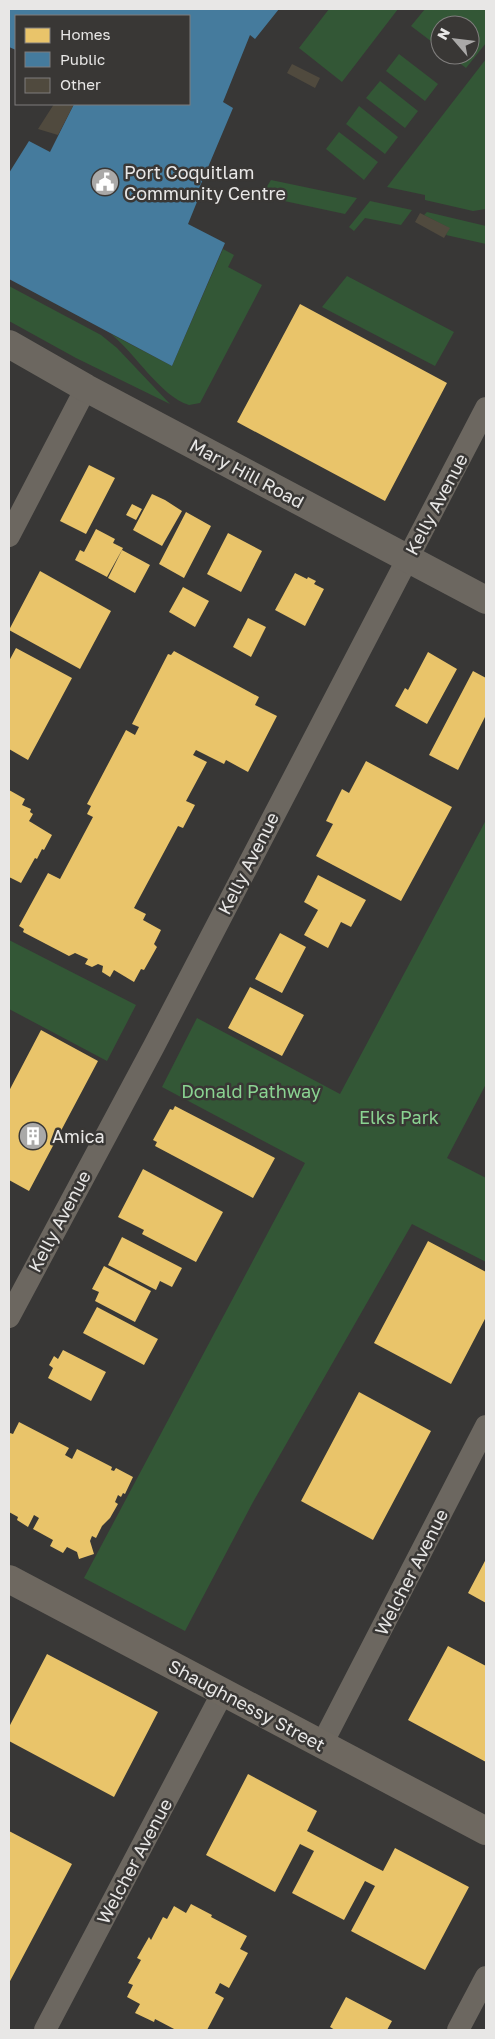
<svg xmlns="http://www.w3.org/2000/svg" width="495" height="2039" font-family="'Golos Text',sans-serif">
  <rect width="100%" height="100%" fill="#383736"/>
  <path fill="#335736" d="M329,9H398L342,82L299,48Z
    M425,9H486V43L466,68L449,55H470V25H440V48L411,26Z
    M399,54L438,84L425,101L386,71Z
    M486,59V209L473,211L425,200V195L387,187Z
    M380,81L418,111L405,128L366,98Z
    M359,106L398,137L385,154L346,124Z
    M339,132L378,162L364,180L326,149Z
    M271,180L357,198L345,214L261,196Z
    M370,201L412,210L401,225L365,218L354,231L349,227Z
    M427,212L486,226V244L446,235L449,228L424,215Z
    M223,249L234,255L228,267L262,285L200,403L189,405C160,396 136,354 111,334L172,366Z
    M347,276L454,332L435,366L322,307Z
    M9,286L101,335L117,348L170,404L76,358L9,321Z
    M486,820V1084L447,1158L486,1178V1262L412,1224L253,1502L185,1631L84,1578L305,1163L162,1087L197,1018L340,1094Z
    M9,940L136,1005L107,1061L9,1009Z"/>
  <path fill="#e9c46a" d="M300,304L447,383L385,501L237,422Z
    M89,465L115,478L86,534L60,521Z
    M152,494L165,500L182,511L162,546L133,530Z
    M132,504L142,509L136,520L126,515Z
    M186,512L211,526L184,578L159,564Z
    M96,529L115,539L113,543L123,548L107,577L75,560L80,550L84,552Z
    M228,533L262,551L241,592L207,574Z
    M122,550L150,565L135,593L108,578Z
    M40,571L111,611L80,669L9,630Z
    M295,573L307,579L308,577L316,581L314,584L324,589L305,626L275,610Z
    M183,587L209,601L195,627L169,612Z
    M248,618L266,627L251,657L233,647Z
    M16,648L72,678L28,760L9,749V661Z
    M174,651L259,697L255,705L277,716L248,772L226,760L224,764L196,750L193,755L207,762L186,801L195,805L183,828L178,826L134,908L146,914L143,920L161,930L154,944L157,947L144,970L141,969L134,982L114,970L110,977L102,972L103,966L98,964L92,967L85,964L88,959L75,953L69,956L23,932L24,929L19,926L48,873L60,879L93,817L87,814L91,806L87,804L126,730L135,735L139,727L132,724L168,654L171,655Z
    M428,652L457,669L427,724L395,706L405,688L408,690Z
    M473,671L486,678V715L458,770L429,755Z
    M366,761L452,807L401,901L316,856L333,824L326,821L342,789L349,793Z
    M9,790L25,799L22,805L31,809L30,812L33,814L29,821L52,835L44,850L42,849L37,859L35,858L21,883L9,877Z
    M318,875L366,900L351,927L341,922L328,948L304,935L318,910L304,902Z
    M280,933L306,947L282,993L255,979Z
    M250,987L304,1015L282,1056L228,1028Z
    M41,1030L98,1061L29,1191L9,1180V1091Z
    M175,1106L275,1158L253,1198L155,1146L157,1142L153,1140L170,1109L173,1110Z
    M143,1169L223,1212L196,1262L142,1234L144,1230L118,1217Z
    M122,1237L182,1268L172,1287L160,1281L156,1290L108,1265Z
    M428,1241L486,1272V1317L451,1384L374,1343Z
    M104,1266L151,1291L135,1322L95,1301L99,1292L92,1289Z
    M97,1307L158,1339L144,1365L83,1333Z
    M63,1350L106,1372L91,1401L48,1378L53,1368L49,1365L54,1356L58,1359Z
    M359,1392L431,1431L373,1540L301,1501Z
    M19,1422L69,1448L65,1455L72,1459L77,1449L112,1467L111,1470L114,1471L116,1468L133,1477L125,1494L123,1493L121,1497L118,1495L115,1502L118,1504L110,1518L102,1526L96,1538L92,1536L90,1541L94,1554L79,1559L77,1552L67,1547L63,1553L50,1546L53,1540L33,1529L39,1518L34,1515L28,1527L17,1520L18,1517L9,1512V1435L10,1433L13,1434Z
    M486,1559V1603L468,1593Z
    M448,1646L486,1666V1762L408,1720Z
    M47,1654L158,1712L114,1797L9,1741V1727Z
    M248,1774L317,1811L307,1831L373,1866L383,1871L395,1848L469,1887L425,1970L351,1931L375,1886L365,1881L344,1920L292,1893L314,1851L300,1844L275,1892L206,1855Z
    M9,1831L72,1864L9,1983Z
    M191,1904L212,1915L211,1917L247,1936L240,1949L248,1953L229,1988L220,1983L215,1993L224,1998L207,2030L196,2029V2030H176L155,2019L154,2022L135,2013L140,2004L127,1997L133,1985L128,1983L141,1960L137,1958L149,1937L151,1940L163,1917L167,1919L174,1906L186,1913Z
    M346,1997L392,2021L387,2030H335L330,2027Z"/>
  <path fill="#457b9d" d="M9,9H279L255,39L250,35L223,102L233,108L198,191L201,192L188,224L225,243L172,366L9,279V173L29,141L50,152L74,104H189V16H16V50L9,47Z"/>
  <path fill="#504a3e" d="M292,64L320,78L315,88L287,73Z
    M54,104H74L58,135L38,129Z
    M420,213L450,228L444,238L415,222Z"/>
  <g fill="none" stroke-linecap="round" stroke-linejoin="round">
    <path stroke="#6c6760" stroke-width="22" d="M9,536L86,388
      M9,1317L154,1046L486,408
      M322,1744L486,1426
      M45,2030L223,1692
      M458,2030L486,1977"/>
    <path stroke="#6c6760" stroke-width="28" d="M9,344L86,388L486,600"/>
    <path stroke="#6e6860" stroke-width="28" d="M9,1579L486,1831"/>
  </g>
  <defs>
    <symbol id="civic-disc" viewBox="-11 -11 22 22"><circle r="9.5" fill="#aaa9a8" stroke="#393735"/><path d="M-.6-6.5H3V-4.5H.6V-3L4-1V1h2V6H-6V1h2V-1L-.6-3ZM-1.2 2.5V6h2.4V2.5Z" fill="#fff"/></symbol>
    <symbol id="building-disc" viewBox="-11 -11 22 22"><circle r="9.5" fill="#aaa9a8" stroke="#393735"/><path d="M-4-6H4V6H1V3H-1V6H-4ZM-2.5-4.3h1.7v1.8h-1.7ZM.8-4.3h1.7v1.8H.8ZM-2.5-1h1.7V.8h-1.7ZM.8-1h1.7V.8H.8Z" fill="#fff"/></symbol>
  </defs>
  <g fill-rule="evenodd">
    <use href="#civic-disc" x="89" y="166" width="32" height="32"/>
    <use href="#building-disc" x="17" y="1120" width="32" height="32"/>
  </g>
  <g text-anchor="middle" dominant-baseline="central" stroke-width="5" stroke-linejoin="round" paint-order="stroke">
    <g font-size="18" fill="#e8e7e6" stroke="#393735" text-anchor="start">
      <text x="124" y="172">Port Coquitlam<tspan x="124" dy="21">Community Centre</tspan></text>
      <text x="52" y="1136">Amica</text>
    </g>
    <g font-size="18" fill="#e8e7e6" stroke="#393735">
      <text transform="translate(247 473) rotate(28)">Mary Hill Road</text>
      <text transform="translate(436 504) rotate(-62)">Kelly Avenue</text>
      <text transform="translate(248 863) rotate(-63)">Kelly Avenue</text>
      <text transform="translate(59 1221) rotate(-62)">Kelly Avenue</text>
      <text transform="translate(411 1572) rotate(-63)">Welcher Avenue</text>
      <text transform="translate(247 1705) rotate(28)">Shaughnessy Street</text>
      <text transform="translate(134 1861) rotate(-62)">Welcher Avenue</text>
    </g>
    <g font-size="18" fill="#8ad391" stroke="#393735">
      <text x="251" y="1091">Donald Pathway</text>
      <text x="399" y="1117">Elks Park</text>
    </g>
  </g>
  <rect width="495" height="2039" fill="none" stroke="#e8e7e6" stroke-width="20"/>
  <rect x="15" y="15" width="175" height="90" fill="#393735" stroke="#7f7d7c"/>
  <rect x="25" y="28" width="25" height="15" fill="#e9c46a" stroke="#7f7d7c"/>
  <text x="60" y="40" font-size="15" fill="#e8e7e6">Homes</text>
  <rect x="25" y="52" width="25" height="15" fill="#457b9d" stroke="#7f7d7c"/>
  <text x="60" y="65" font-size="15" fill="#e8e7e6">Public</text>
  <rect x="25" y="78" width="25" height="15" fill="#504a3e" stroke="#7f7d7c"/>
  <text x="60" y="90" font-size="15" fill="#e8e7e6">Other</text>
  <g transform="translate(455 40) rotate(298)"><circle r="24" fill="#393735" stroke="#7f7d7c"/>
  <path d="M0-4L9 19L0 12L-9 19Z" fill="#aaa9a8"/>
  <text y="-8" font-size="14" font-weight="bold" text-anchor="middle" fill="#e8e7e6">N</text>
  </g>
</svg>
